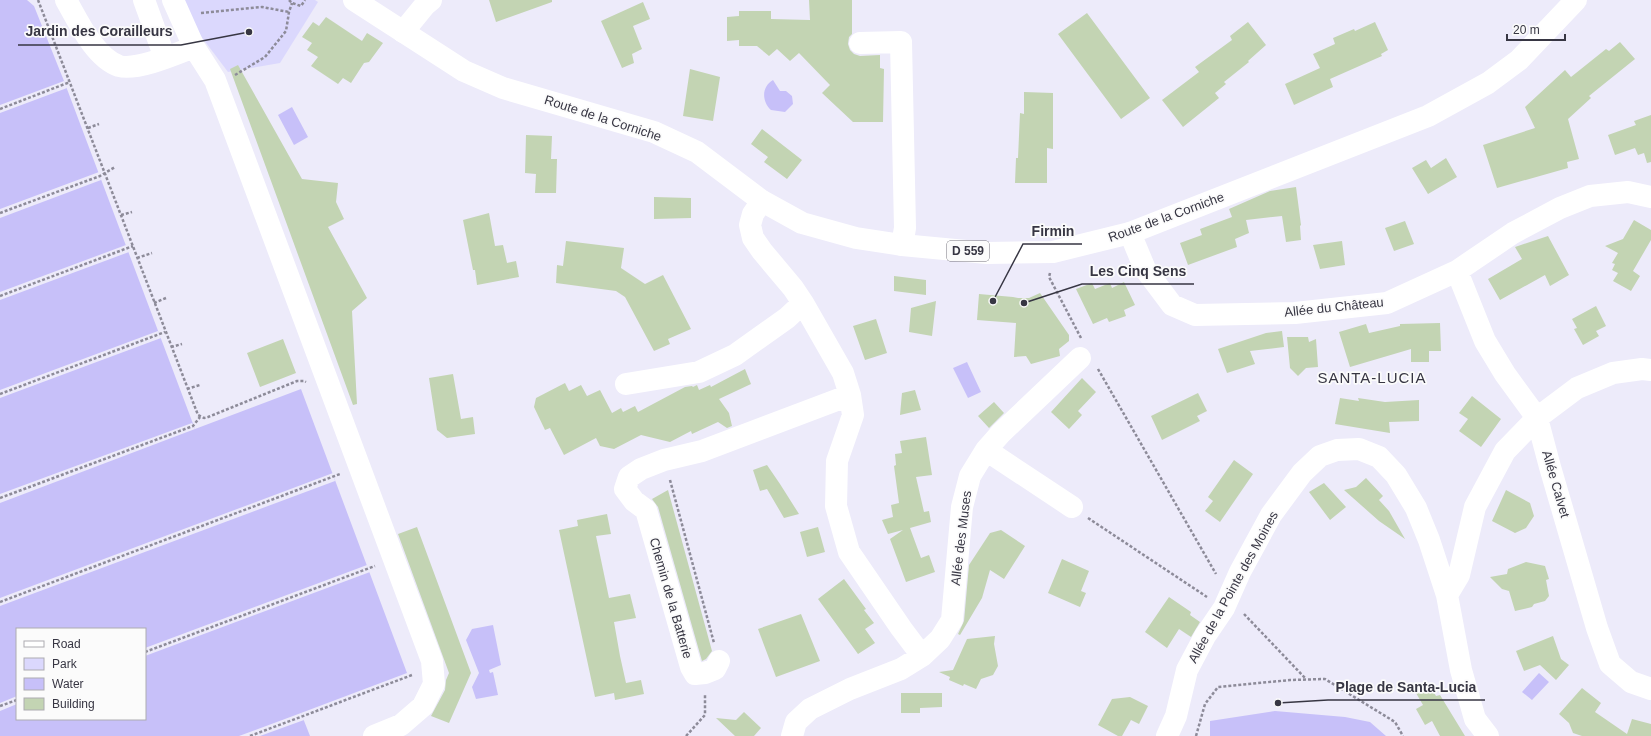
<svg xmlns="http://www.w3.org/2000/svg" width="1651" height="736" font-family="Arial,sans-serif">
  <rect width="100%" height="100%" fill="#edebfa"/>
  <path fill="#dbd8fd" d="M184,0H315L318,2L280,63L228,72L188,19Z"/>
  <path fill="#c7c0f9" fill-rule="evenodd" d="M0,0H27L34,6L64,81L195,429L301,389L407,673L301,713L310,736H0ZM17,629H145V719H17Z
    M773,80L780,91H786L792,96L793,104L785,112L771,110C762,102 761,87 773,80Z
    M292,107L308,137L294,145L278,115Z
    M967,362L981,392L968,398L953,368Z
    M493,625L501,665L489,670L490,673L493,672L498,695L476,699L472,687L479,673L466,640L472,629Z
    M1539,673L1549,682L1532,700L1522,692Z
    M1275,711L1345,717L1370,722L1386,736H1210V721Z"/>
  <path fill="#edebfa" d="M64,81L67,88L0,113V105Z
    M99,172L101,180L0,218V209Z
    M126,245L129,252L0,300V292Z
    M158,331L161,338L0,398V390Z
    M192,423L195,429L0,503V494Z
    M333,473L335,481L0,606V598Z
    M367,565L370,572L145,656V648Z
    M17,696V704L0,711V703Z
    M301,713L304,720L260,736H239Z"/>
  <path fill="#c3d4b3" d="M489,0H552V2L496,22Z
    M809,0H852V34L849,37L848,44L850,50L854,54L860,56L880,55V68L884,69L883,122H853L822,93L830,85L799,53L790,61L777,49L769,56L757,46H739V40L727,41V17L739,16V11H771V19L810,20Z
    M643,2L650,19L633,26L642,49L632,54L634,63L622,68L601,21Z
    M1087,13L1150,98L1121,119L1058,34Z
    M326,17L362,41L367,33L383,43L369,62L364,63L351,83L343,78L338,84L311,66L318,57L307,50L312,43L302,37L313,22L319,26Z
    M1248,22L1266,45L1248,61L1249,62L1224,82L1226,84L1215,93L1219,98L1183,127L1162,100L1199,72L1195,67L1232,40L1230,36Z
    M1375,22L1388,50L1381,54L1382,56L1330,79L1333,87L1294,105L1285,84L1320,68L1313,54L1335,44L1333,38L1354,29L1355,31Z
    M1620,42L1635,59L1589,96L1591,98L1568,119L1579,159L1567,162L1568,168L1497,188L1483,145L1535,128L1525,107L1565,70L1571,77L1606,49L1609,51Z
    M238,65L302,179L338,183L336,202L344,219L328,227L367,298L352,311L357,404L353,405L230,69Z
    M690,69L720,77L713,121L683,116Z
    M1024,92L1053,93V149L1047,148V183H1015L1016,158H1018L1020,113L1024,114Z
    M1651,115V162L1647,163L1644,153L1638,155L1635,148L1615,155L1608,135L1636,125L1634,121Z
    M762,129L802,160L787,179L764,162L768,157L751,144Z
    M526,135L552,136L551,159H557L556,193H535L536,174L525,173Z
    M1446,158L1457,177L1428,194L1412,168L1426,160L1431,168Z
    M1296,187L1301,225L1300,226L1301,240L1286,242L1282,216L1246,220L1249,233L1235,239L1237,247L1188,265L1180,243L1202,235L1200,229L1232,217L1229,209L1270,191Z
    M654,197L691,198V218L654,219Z
    M489,213L495,246L503,245L507,263L516,261L519,277L477,285L475,270H473L463,220Z
    M1634,220L1651,230V240L1633,271L1640,276L1631,291L1613,281L1618,273L1612,270L1615,264L1612,263L1618,253L1605,246L1623,239Z
    M1405,221L1414,244L1394,251L1385,228Z
    M1548,236L1569,275L1550,286L1545,275L1500,300L1488,279L1522,259L1515,247Z
    M566,241L624,248L621,268L645,284L663,275L691,329L668,339L670,344L654,351L625,297L616,291L556,283L557,265L563,266Z
    M1342,241L1345,265L1320,269L1313,245Z
    M894,276L926,280V295L894,291Z
    M1124,282L1135,305L1124,310L1126,316L1109,322L1107,318L1093,324L1076,289L1092,283L1095,289L1110,283L1112,288Z
    M1040,293L1069,335V341L1059,349L1060,356L1031,364L1026,356L1014,357L1016,323L977,320L979,294L1013,297L1018,298H1029Z
    M936,301L932,336L909,332L911,308Z
    M1596,306L1606,326L1596,331L1599,336L1583,345L1574,329L1577,328L1572,319Z
    M876,319L887,353L865,360L853,326Z
    M1440,323L1441,351H1429V362H1411V349L1350,367L1339,332L1366,324L1369,333L1400,326V324Z
    M1282,331L1284,347L1250,351L1255,364L1227,373L1218,349L1266,333Z
    M1287,337H1308L1309,342L1316,339L1318,367L1306,368L1298,376L1290,368Z
    M283,339L296,373L260,387L247,353Z
    M745,369L751,384L719,399L729,413L732,426L727,428L718,422L692,434L691,431L670,442L641,435L614,449L600,446L596,438L564,455L550,428L545,430L534,407L536,398L565,383L569,391L581,385L587,396L600,390L612,413L621,408L623,412L635,406L638,412L685,387L692,386L693,387L697,385L699,390L710,385L711,387Z
    M453,374L461,419L473,417L475,434L447,438L437,430L429,378Z
    M1082,378L1096,392L1078,411L1082,415L1069,429L1051,412Z
    M915,390L921,410L900,415L902,393Z
    M1198,393L1207,411L1197,416L1200,421L1162,440L1151,416Z
    M1472,396L1501,419L1481,447L1459,431L1468,419L1459,413Z
    M1340,398L1359,401L1358,398L1385,402L1419,400V421L1389,422L1390,433L1335,424Z
    M994,402L1004,413L989,428L978,416Z
    M926,437L932,475L916,477L924,512L929,511L931,522L910,528L921,558L929,555L935,572L906,582L890,539L903,530L888,534L882,520L893,517L891,505L899,503L894,466L896,465L895,454L902,453L900,441Z
    M1234,460L1253,474L1220,522L1205,511L1213,501L1208,497Z
    M767,465L780,484L799,514L784,518L767,489L760,491L753,470Z
    M1366,478L1383,496L1379,500L1389,511L1405,539L1379,521L1344,490L1356,487Z
    M1324,483L1346,507L1330,520L1309,492Z
    M668,490L712,651L706,659L702,661L658,507L652,499Z
    M1506,490L1530,503L1534,516L1526,528L1515,533L1492,521Z
    M607,514L611,534L596,536L609,598L630,594L636,618L614,622L620,656L626,683L641,680L644,694L615,700L614,693L595,697L559,530L578,526L577,520Z
    M417,527L471,673L449,723L431,716L445,690L446,680L449,673L398,534Z
    M818,527L825,552L807,557L800,532Z
    M1001,530L1025,546L1004,579L990,570L982,598L960,635L958,634L964,621L969,565L990,533Z
    M1062,559L1089,571L1081,591L1086,593L1080,607L1048,593Z
    M1526,562L1545,566L1549,579L1546,580L1549,596L1545,601L1534,604L1532,607L1515,611L1509,591L1502,589L1490,577L1507,574L1508,569Z
    M844,579L866,609L864,610L874,623L865,629L875,643L858,654L818,599Z
    M1169,597L1191,612L1190,615L1200,622L1191,637L1179,629L1167,648L1145,632Z
    M801,614L820,661L776,677L758,629Z
    M995,636L994,644L998,666L993,675L981,679L976,689L964,684L963,686L949,680L950,677L939,672L953,670L967,639Z
    M1553,636L1561,659L1569,665L1556,680L1540,665L1524,671L1516,651Z
    M1430,686L1436,696L1440,695L1465,736H1440L1432,721L1425,725L1416,709L1423,705L1416,693Z
    M1582,688L1601,703L1595,712L1627,734L1632,719L1651,724V736H1582L1573,733L1569,723L1559,714Z
    M901,693H942V707L920,708V713H901Z
    M1130,697L1148,706L1139,724L1131,720L1122,736H1118L1098,725L1112,699Z
    M744,712L761,728L754,736H735L716,718L736,720Z"/>
  <g fill="none" stroke-linecap="round" stroke-linejoin="round">
    <path stroke="#8d8b99" stroke-width="2.5" stroke-dasharray="3 2" stroke-linecap="butt" d="M38,0L198,415L204,418L208,417L297,381H304L306,382
      M289,0L292,3L301,6L305,0
      M201,13L262,7L289,12
      M235,75L265,57L286,31L289,12L292,3
      M0,109L70,82
      M88,128L99,124
      M0,213L100,176L115,167
      M121,215L132,212
      M137,258L152,253
      M1050,273L1049,277L1081,338
      M0,296L133,246
      M154,303L166,298
      M171,347L182,344
      M1098,369L1216,574
      M187,389L200,385
      M0,394L165,332
      M670,480L714,643
      M0,498L193,426L200,417
      M1088,518L1207,597
      M0,602L340,474
      M1244,614L1306,679
      M145,652L375,566
      M0,706L17,700
      M250,736L412,675
      M686,736L705,715V694
      M1196,736L1205,704L1218,687L1290,680L1325,679L1395,722L1403,736"/>
    <path stroke="#fff" stroke-width="22" d="M66,0C78,21 95,58 119,66C137,71 176,54 194,47L215,80L432,661L434,684L423,706L401,725L374,736
      M144,0L165,58
      M173,0L194,47
      M403,32L425,5L431,0
      M860,43L901,42L905,228L902,245
      M762,201L753,214L750,225L753,238L762,251L793,288L803,303L843,373L850,395L853,415L837,461L836,506L849,552L901,628L922,656
      M1130,233L1145,269L1172,305L1195,315L1295,313L1387,303L1457,271L1513,233L1560,208L1590,196L1628,192L1651,197
      M1457,271L1485,341L1505,374L1537,418L1550,467L1597,628L1610,664L1631,682L1651,689
      M626,384L699,372L735,355L787,318L803,303
      M986,450L1072,507
      M1447,595L1459,575L1475,507L1505,451L1537,418L1577,388L1613,373L1642,369L1651,370
      M719,661L715,669L705,673L695,674L691,667L646,510L634,501L625,489L629,477L641,469L664,460L702,451L850,395
      M792,736L796,722L810,709L850,689L901,669L922,656L940,639L952,620L962,507L970,476L986,450L1001,433L1080,358
      M1167,736L1176,716L1187,670L1205,636L1224,608L1240,572L1271,515L1302,473L1320,456L1337,450L1359,449L1379,457L1396,475L1416,508L1429,540L1447,595L1461,670L1475,719L1488,736"/>
    <path stroke="#fff" stroke-width="22" d="M354,0L464,71L503,88L654,132L697,152L762,201L802,223L856,238L902,245L987,253L1053,252L1130,233L1428,116L1488,83L1519,60L1576,0"/>
  </g>
  <g text-anchor="middle" dominant-baseline="central" stroke-width="3.5" stroke-linejoin="round" paint-order="stroke">
    <rect fill="#fbfbfb" stroke="#72717a" stroke-width="1" x="947" y="241" width="42" height="20" rx="3"/>
    <g font-size="12" font-weight="bold" fill="#373643">
      <text x="968" y="251">D 559</text>
    </g>
    <g font-size="13" fill="#373643" stroke="#fbfbfb">
      <text transform="translate(603 118) rotate(18)">Route de la Corniche</text>
      <text transform="translate(1166 217) rotate(-20)">Route de la Corniche</text>
      <text transform="translate(1334 307) rotate(-6)">Allée du Château</text>
      <text transform="translate(1556 484) rotate(74)">Allée Calvet</text>
      <text transform="translate(961 538) rotate(-83)">Allée des Muses</text>
      <text transform="translate(1233 587) rotate(-61)">Allée de la Pointe des Moines</text>
      <text transform="translate(671 598) rotate(74)">Chemin de la Batterie</text>
    </g>
    <g font-size="15" letter-spacing="1" fill="#373643" stroke="#fbfbfb">
      <text x="1372" y="377">SANTA-LUCIA</text>
    </g>
  </g>
  <path fill="none" stroke="#373643" stroke-width="1.5" d="M249 32L181 45H18M993 301L1023 244H1082M1024 303L1082 284H1194M1278 703L1328 700H1485"/>
  <g fill="#373643" stroke="#fbfbfb" stroke-width="1.5">
    <circle cx="249" cy="32" r="4"/>
    <circle cx="993" cy="301" r="4"/>
    <circle cx="1024" cy="303" r="4"/>
    <circle cx="1278" cy="703" r="4"/>
  </g>
  <g font-size="14" text-anchor="middle" font-weight="bold" fill="#373643" stroke="#fbfbfb" stroke-width="3.5" stroke-linejoin="round" paint-order="stroke">
    <text x="99" y="36">Jardin des Corailleurs</text>
    <text x="1053" y="236">Firmin</text>
    <text x="1138" y="276">Les Cinq Sens</text>
    <text x="1406" y="692">Plage de Santa-Lucia</text>
  </g>
  <rect x="16" y="628" width="130" height="92" fill="#fbfbfb" stroke="#adacb1"/>
  <rect x="24" y="641" width="20" height="6" fill="#ffffff" stroke="#adacb1"/>
  <text x="52" y="648" font-size="12" fill="#373643">Road</text>
  <rect x="24" y="658" width="20" height="12" fill="#dbd8fd" stroke="#adacb1"/>
  <text x="52" y="668" font-size="12" fill="#373643">Park</text>
  <rect x="24" y="678" width="20" height="12" fill="#c7c0f9" stroke="#adacb1"/>
  <text x="52" y="688" font-size="12" fill="#373643">Water</text>
  <rect x="24" y="698" width="20" height="12" fill="#c3d4b3" stroke="#adacb1"/>
  <text x="52" y="708" font-size="12" fill="#373643">Building</text>
  <path d="M1507 34v6h58v-6" fill="none" stroke="#373643" stroke-width="2"/>
  <text x="1513" y="34" font-size="12" fill="#373643" stroke="#fbfbfb" stroke-width="3" paint-order="stroke">20 m</text>
</svg>
